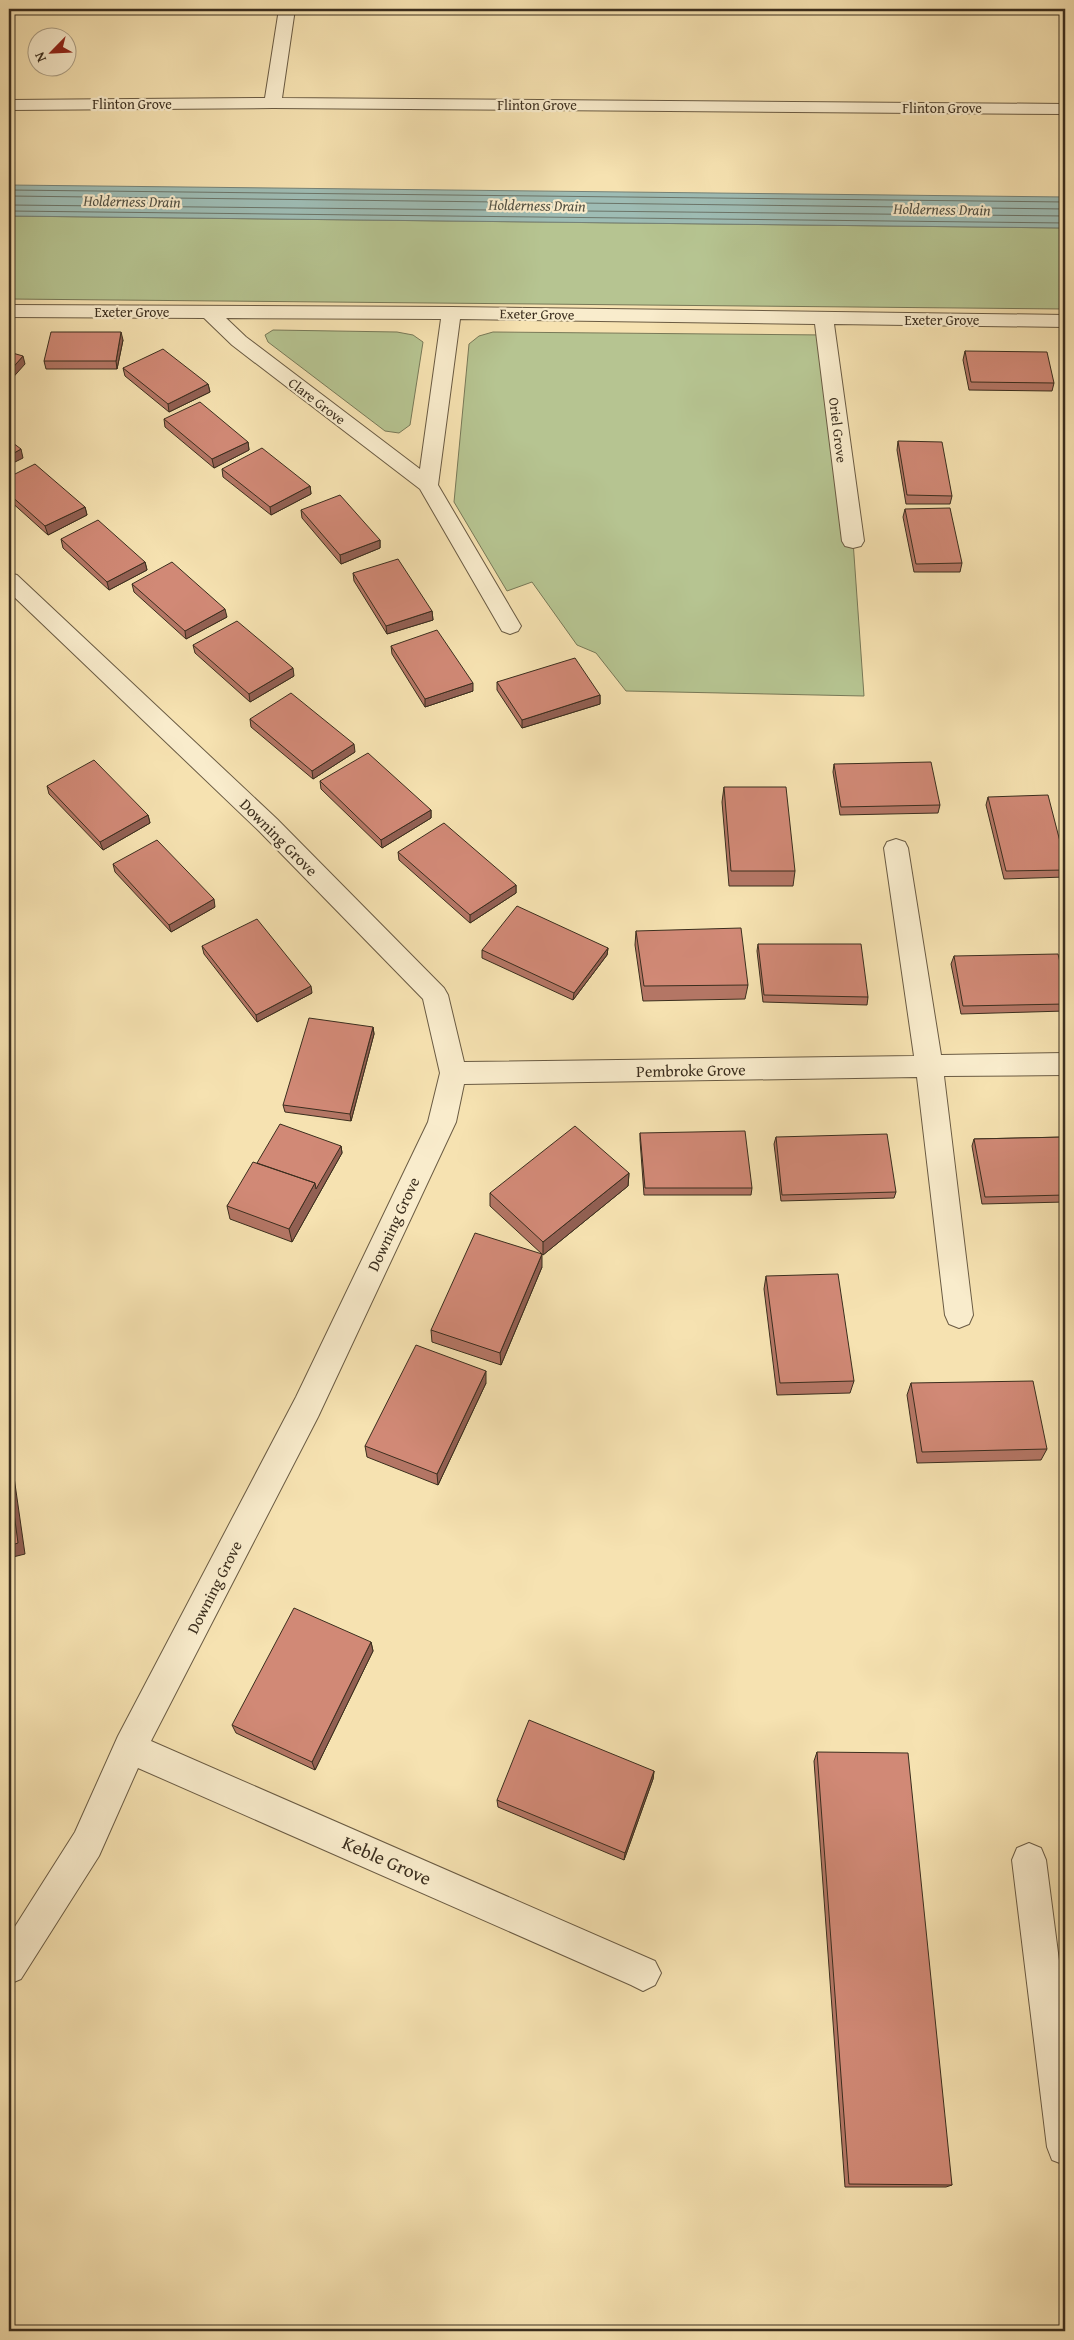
<svg xmlns="http://www.w3.org/2000/svg" width="1074" height="2340" font-family="'Gentium Book Plus',serif">
  <rect width="100%" height="100%" fill="#f6e2b1"/>
  <filter id="stains"><feTurbulence type="fractalNoise" baseFrequency=".004" numOctaves="4"/><feColorMatrix values="0 0 0 0 .2 0 0 0 0 .09 0 0 0 0 .02 0 0 0 .5 -.17"/></filter>
  <radialGradient id="worn" r=".72"><stop offset=".6" stop-color="#630" stop-opacity="0"/><stop offset="1" stop-color="#630" stop-opacity=".3"/></radialGradient>
  <path fill="#b6c491" stroke="#787958" d="M9,216L1065,228V309L9,299Z
    M273,330L397,332L413,335L423,342L410,425L399,433L385,431L268,342L265,335Z
    M493,332L826,335L853,541L864,696L626,691L596,653L577,645L532,582L507,591L454,502L469,344L479,336Z"/>
  <path fill="#9ebcb4" stroke="#768378" d="M9,185L1065,197V228L9,216Z"/>
  <g fill="none" stroke-linecap="round" stroke-linejoin="round">
    <path stroke="#6c7569" stroke-width="1" d="M9,190L1065,202
      M9,196L1065,209
      M9,205L1065,216
      M9,211L1065,223"/>
    <defs>
      <path id="minor" d="M279,9H295L282,98L1065,104V114L273,108L9,110V100L265,98Z
        M9,305L451,307L1065,315V327L834,324L864,541L861,546L853,548L845,546L842,541L815,324L460,319L438,485L521,626L518,631L510,634L502,631L420,489L232,345L204,318L9,317ZM226,318L441,319L420,469L246,337Z
        M9,573L17,575L277,819L444,988L448,995L464,1062L914,1056L884,848L887,842L896,839L905,842L908,848L941,1055L1065,1053V1075L944,1076L973,1315L969,1324L959,1328L949,1324L945,1315L917,1077L464,1084L456,1122L318,1417L151,1741L655,1961L661,1973L655,1985L643,1991L631,1985L138,1768L99,1856L21,1979L9,1984V1936L75,1832L118,1736L296,1397L428,1122L440,1073L423,999L259,831L9,592Z
        M1029,1843L1041,1848L1046,1860L1065,2007V2165L1052,2160L1047,2147L1012,1860L1017,1848Z"/>
    </defs>
    <use href="#minor" stroke="#6a5b43" stroke-width="2"/>
    <use href="#minor" fill="#f9eccc" fill-rule="evenodd"/>
  </g>
  <path fill="#b47665" stroke="#3b2e1e" d="M123,340L117,369H46L44,361Z
    M965,351L1054,383L1052,391L969,390L963,360Z
    M123,368L208,384L210,392L169,412L125,376Z
    M164,419L248,442L249,450L214,468L165,427Z
    M898,441L952,496L950,504H906L897,450Z
    M222,469L310,486L311,494L271,515L223,477Z
    M9,477L85,507L87,515L48,535L9,500Z
    M905,509L962,563L960,572H914L903,517Z
    M301,510L380,540V548L341,564L302,518Z
    M61,539L145,562L147,570L109,590L63,548Z
    M353,573L432,611L433,620L387,634L354,581Z
    M132,584L227,617L186,639L134,592Z
    M193,645L294,676L250,702L195,653Z
    M391,646L473,691L425,707L392,654Z
    M497,682L600,695V704L522,728L497,690Z
    M250,719L355,752L313,779L251,727Z
    M834,764L940,805L938,813L840,815L833,772Z
    M320,781L431,810V818L382,848L321,789Z
    M47,786L148,815L150,823L103,850L49,794Z
    M724,787L795,871L793,886H729L722,802Z
    M988,797L1065,861V877L1004,879L986,805Z
    M398,852L516,885V893L470,923L399,860Z
    M113,864L215,907L171,932L115,872Z
    M636,931L748,985L745,999L643,1001L635,945Z
    M758,944L868,997L867,1005L763,1002L757,951Z
    M202,946L312,993L257,1022L204,954Z
    M608,948L607,955L573,1000L482,958V950Z
    M954,956L1065,983V1011L961,1014L951,964Z
    M373,1027L374,1034L351,1121L285,1112L283,1105Z
    M640,1133L752,1188L751,1195H644L640,1140Z
    M776,1137L896,1192L894,1198L781,1201L774,1144Z
    M1065,1137V1202L982,1204L972,1146L974,1139Z
    M341,1146L342,1153L292,1242L230,1219L227,1206L257,1163Z
    M629,1173L628,1186L543,1255L490,1206V1193Z
    M542,1267L501,1365L432,1342L431,1330Z
    M766,1276L854,1381L850,1393L777,1395L764,1289Z
    M486,1383L438,1485L367,1457L365,1446Z
    M911,1383L1047,1449L1041,1460L917,1463L907,1395Z
    M371,1642L373,1651L315,1770L236,1733L232,1725Z
    M817,1752L952,2185L946,2187H845L814,1761Z
    M654,1771L653,1779L624,1860L498,1807L497,1800Z"/>
  <path fill="#926053" stroke="#3b2e1e" d="M121,332L123,340L117,369L116,361Z
    M23,356L25,364L9,382V372Z
    M208,384L210,392L169,412L168,404Z
    M248,442L249,450L214,468L212,459Z
    M21,449L23,458L9,465V456Z
    M310,486L311,494L271,515L270,507Z
    M85,507L87,515L48,535L45,526Z
    M380,540V548L341,564L340,555Z
    M145,562L147,570L109,590L107,582Z
    M225,609L227,617L186,639L185,631Z
    M432,611L433,620L387,634L386,626Z
    M293,668L294,676L250,702L249,694Z
    M473,683V691L425,707V699Z
    M600,695V704L522,728V720Z
    M354,744L355,752L313,779L312,771Z
    M431,810V818L382,848L381,840Z
    M148,815L150,823L103,850L100,842Z
    M516,885V893L470,923V915Z
    M214,899L215,907L171,932L169,925Z
    M608,948L607,955L573,1000L574,993Z
    M311,986L312,993L257,1022L256,1015Z
    M373,1027L374,1034L351,1121L350,1114Z
    M341,1146L342,1153L292,1242L289,1229L315,1183Z
    M629,1173L628,1186L543,1255V1242Z
    M542,1254V1267L501,1365L500,1353Z
    M486,1371V1383L438,1485L437,1474Z
    M9,1442L25,1554L9,1558Z
    M371,1642L373,1651L315,1770L312,1762Z
    M654,1771L653,1779L624,1860L625,1853Z"/>
  <path fill="#d18976" stroke="#3b2e1e" d="M51,332H121L116,361H44Z
    M163,349L208,384L168,404L123,368Z
    M965,351L1047,352L1054,383L971,382Z
    M9,352L23,356L9,372Z
    M200,402L248,442L212,459L164,419Z
    M9,440L21,449L9,456Z
    M898,441L942,442L952,496L907,495Z
    M262,448L310,486L270,507L222,469Z
    M35,464L85,507L45,526L9,494V477Z
    M340,495L380,540L340,555L301,510Z
    M950,508L962,563L916,564L905,509Z
    M98,520L145,562L107,582L61,539Z
    M398,559L432,611L386,626L353,573Z
    M172,562L225,609L185,631L132,584Z
    M237,621L293,668L249,694L193,645Z
    M437,630L473,683L425,699L391,646Z
    M575,658L600,695L522,720L497,682Z
    M291,693L354,744L312,771L250,719Z
    M368,753L431,810L381,840L320,781Z
    M94,760L148,815L100,842L47,786Z
    M931,762L940,805L841,807L834,764Z
    M724,787H786L795,871H731Z
    M1048,795L1065,861V870L1006,871L988,797Z
    M444,823L516,885L470,915L398,852Z
    M157,840L214,899L169,925L113,864Z
    M517,906L608,948L574,993L482,950Z
    M257,919L311,986L256,1015L202,946Z
    M741,928L748,985L644,986L636,931Z
    M758,944H861L868,997L764,995Z
    M1058,954L1065,983V1004L963,1006L954,956Z
    M309,1018L373,1027L350,1114L283,1105Z
    M280,1124L341,1146L316,1189L315,1183L257,1163Z
    M575,1126L629,1173L543,1242L490,1193Z
    M745,1131L752,1188H645L640,1133Z
    M887,1134L896,1192L782,1195L776,1137Z
    M1065,1137V1195L985,1197L974,1139Z
    M253,1162L315,1183L289,1229L227,1206Z
    M475,1233L542,1254L500,1353L431,1330Z
    M838,1274L854,1381L780,1383L766,1276Z
    M416,1345L486,1371L437,1474L365,1446Z
    M1033,1381L1047,1449L922,1452L911,1383Z
    M9,1476L18,1543L9,1546Z
    M294,1608L371,1642L312,1762L232,1725Z
    M529,1720L654,1771L625,1853L497,1800Z
    M817,1752L908,1753L952,2185L849,2184Z"/>
  <g text-anchor="middle" dominant-baseline="central" stroke-width="4.5" stroke-linejoin="round" paint-order="stroke">
    <g font-size="14" fill="#3b2e1e" stroke="#f9eccc">
      <text x="132" y="104">Flinton Grove</text>
      <text x="537" y="105">Flinton Grove</text>
      <text x="942" y="108">Flinton Grove</text>
      <text x="132" y="312">Exeter Grove</text>
      <text transform="translate(537 314) rotate(1)">Exeter Grove</text>
      <text x="942" y="320">Exeter Grove</text>
      <text transform="translate(317 401) rotate(37)">Clare Grove</text>
      <text transform="translate(838 430) rotate(83)">Oriel Grove</text>
    </g>
    <g font-size="15" font-style="italic" fill="#545244" stroke="#f9eccc">
      <text transform="translate(132 201) rotate(1)">Holderness Drain</text>
      <text transform="translate(537 205) rotate(1)">Holderness Drain</text>
      <text transform="translate(942 209) rotate(1)">Holderness Drain</text>
    </g>
    <g font-size="16" fill="#3b2e1e" stroke="#f9eccc">
      <text transform="translate(279 837) rotate(45)">Downing Grove</text>
      <text transform="translate(691 1070) rotate(-1)">Pembroke Grove</text>
      <text transform="translate(393 1224) rotate(-65)">Downing Grove</text>
      <text transform="translate(214 1587) rotate(-63)">Downing Grove</text>
    </g>
    <g font-size="19" fill="#3b2e1e" stroke="#f9eccc">
      <text transform="translate(387 1860) rotate(24)">Keble Grove</text>
    </g>
  </g>
  <rect width="1074" height="2340" fill="none" stroke="#f6e2b1" stroke-width="30"/>
  <rect x="10" y="10" width="1054" height="2320" fill="none" stroke="#3b2e1e" stroke-width="2.5"/>
  <rect x="15" y="15" width="1044" height="2310" fill="none" stroke="#3b2e1e"/>
  <g transform="translate(52 52) rotate(246)"><circle r="24" fill="#f9eccc" stroke="#ada086"/>
  <path d="M0-4L9 19L0 12L-9 19Z" fill="#8f2418"/>
  <text y="-8" font-size="14" font-weight="bold" text-anchor="middle" fill="#3b2e1e">N</text>
  </g>
  <rect width="100%" height="100%" filter="url(#stains)"/>
  <rect width="100%" height="100%" fill="url(#worn)"/>
</svg>
